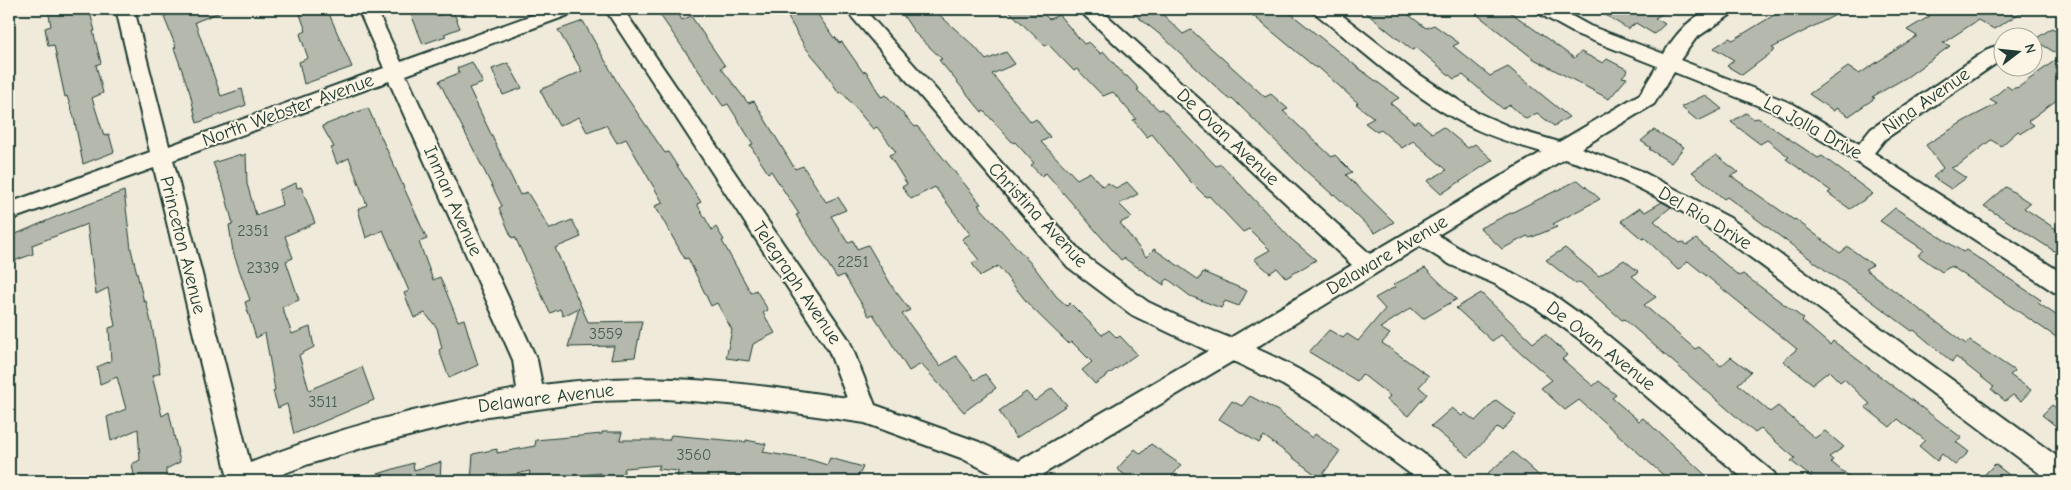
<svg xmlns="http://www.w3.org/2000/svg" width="2071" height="490" font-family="'Comic Neue',sans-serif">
  <rect width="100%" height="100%" fill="#efeada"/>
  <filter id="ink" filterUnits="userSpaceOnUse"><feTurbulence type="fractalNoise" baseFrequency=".02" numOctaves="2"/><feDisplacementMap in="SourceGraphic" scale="10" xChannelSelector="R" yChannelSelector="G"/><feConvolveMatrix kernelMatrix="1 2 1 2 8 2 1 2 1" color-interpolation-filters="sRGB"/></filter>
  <g filter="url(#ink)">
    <path fill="#b5b9ad" stroke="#1f3d34" d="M48,9H89L95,31H93L101,63L96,65L103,93L92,98L104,136L109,134L114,152L83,164L74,117L67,96L65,97L54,45L48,46L45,28L51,26Z
      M165,9H228L195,22L221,96L242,89L246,105L197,123L190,93L174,48L176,47L164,17L167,15Z
      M298,9H327L352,67L304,84L299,62L308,58L300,34L306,31Z
      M409,9H432L435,16L453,11L460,28L444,34L446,36L423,44Z
      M656,9H676L682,20L691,16L725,66L721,68L748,103L754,101L795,169L803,166L826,202L838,197L846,210L831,216L848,243L853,240L857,249L868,245L893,288L910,310L902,314L940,366L956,356L975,380L985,374L996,388L964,412L921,364L909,371L873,314L869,316L844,275L837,278L796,215L799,214L771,171L768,173L750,145L753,144L728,104L723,106Z
      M796,9H814L834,38L835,37L839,43L842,42L863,72L866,71L881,97L886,95L915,127L917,126L981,204L978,205L1035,268L1056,296L1067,306L1070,303L1102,335L1109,330L1117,338L1120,336L1137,354L1095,384L1082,370L1092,362L1072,342L1069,344L1030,306L998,266L980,276L972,263L979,260L962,239L970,234L935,187L911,199L902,187L907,184L889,155L896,152L877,127L873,129L842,92L839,93L822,67L805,47L785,12Z
      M899,9H933L975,47L986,60L1006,52L1015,64L992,74L1031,122L1036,119L1050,137L1041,142L1077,179L1090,172L1102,186L1108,183L1116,188L1127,182L1138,194L1119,204L1132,217L1120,223L1146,257L1154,249L1199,280L1203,272L1247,291L1239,306L1225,301L1221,308L1190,296L1168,279L1164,282V285L1124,258L1121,260L1046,173L1041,176L1031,165L1034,163L1015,142L1013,143L984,111L982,112L939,60L942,59L915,33Z
      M1007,9H1038L1049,19L1059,15L1084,44L1089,42L1101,54L1104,52L1125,76H1127L1139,89L1137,90L1159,110L1162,109L1216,166L1221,164L1290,238L1316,260L1286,278L1277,268L1270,273L1254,259L1270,250L1249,229L1243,232L1209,196L1206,197L1190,181L1152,134L1147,137L1133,120L1136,119L1113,92L1103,96L1077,69L1074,71L1048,44L1045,46Z
      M1128,9H1157L1183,34L1191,30L1265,97L1271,94L1288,109L1283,111L1332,157L1335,155L1352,172L1346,175L1394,222L1375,233L1334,194L1333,195L1306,171L1232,98L1230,100L1163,37Z
      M1245,9H1285L1361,70L1399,98L1390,103L1414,123L1418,121L1432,133L1443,127L1468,148L1475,144L1493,160L1441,194L1427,181L1447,170L1413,141L1402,148L1381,130L1377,132L1365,123L1374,118L1356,104L1358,103L1318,67L1316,68Z
      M1361,9H1401L1426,28L1434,25L1459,43L1453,46L1490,76L1508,67L1569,117L1554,126L1537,113L1526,119L1510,105L1503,109L1463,75L1454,79L1417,48L1412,50Z
      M1470,9H1506L1574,58L1581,52L1603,63L1607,59L1628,70L1622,77L1627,78L1609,99L1534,59Z
      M1596,9H1671L1655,18L1665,24L1654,34L1636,23L1628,29Z
      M1784,9H1847L1772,48L1775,50L1742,75L1727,66L1734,60L1714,48L1729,38L1733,40Z
      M1918,9H1950L1955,12L1958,9H2027L1994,29L1978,20L1943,43L1950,46L1907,77L1872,97L1875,98L1849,116L1836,108L1834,111L1809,94L1848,67L1859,74L1917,36L1907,30L1930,16Z
      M583,21L621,89L665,153L668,152L701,202L697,204L712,230L716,227L724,240L722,241L751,293L756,290L768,310L763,313L775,333L753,344L749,361L726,358L732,330L717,303L711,306L688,258L685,259L655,206L663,203L626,139L617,143L606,125L587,132L579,117L559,126L540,90L582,71L558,30Z
      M2052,28L2062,34V96L2028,121L2034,125L2021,133L2018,131L2001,146L1991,140L1960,164L1951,168L1966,178L1951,189L1933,177L1943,168L1926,145L1964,121L1997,104L1990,100L2007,86L2011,89L2019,87L2061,56L2034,40Z
      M472,62L483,83L469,88L520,195L527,192L550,229L572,220L581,237L555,248L588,322L642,321L635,357L611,359L614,346L568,347L579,308L563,316L560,309L550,313L515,237L512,238L499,208L502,206L439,81L459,73L457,68Z
      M508,63L522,88L503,95L492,69Z
      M1705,95L1722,109L1698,121L1681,107Z
      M368,108L427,239L419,242L433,280L440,277L458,321L464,319L472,346L478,365L449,378L439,350L442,348L437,328L425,313L414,318L404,293L409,291L383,230L366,238L358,209L367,205L349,158L337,164L331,148L334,147L322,126Z
      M1746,113L1754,119L1758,118L1818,158L1822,156L1873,194L1850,209L1828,193L1831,191L1786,159L1789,157L1767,140L1760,144L1731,122Z
      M1654,130L1684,147L1671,163L1649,149L1651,148L1641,141Z
      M241,154V156L246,154L247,184L256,215L282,205L279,190L296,183L297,188L301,187L315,223L285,236L293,258L286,261L299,300L282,307L292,334L310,327L314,347L299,355L309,390L362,367L374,400L294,434L287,404L278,408L273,391L275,390L265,333L256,338L245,302L250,300L233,252L229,225L233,224L224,190L213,163Z
      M1716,155L1738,172L1731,176L1794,220L1795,219L1840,253L1848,247L1873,265L1865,269L1966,344L1970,341L2015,371L2010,375L2031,390L2021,401L2013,395L2005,401L1991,389L1994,387L1956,357L1952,362L1914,330L1912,331L1862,294L1832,275L1727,197L1724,199L1692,172Z
      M1578,180L1600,199L1553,224L1557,227L1530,238L1527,236L1502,249L1480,228Z
      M2006,187L2030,203L2024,208L2062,233V256L1984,206Z
      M124,191L131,249L144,302L146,301L152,326L160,373L152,376L162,416L169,412L180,462L166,469V481H135L132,464L140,460L138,429L111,441L107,417L126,409L117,377L100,384L97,367L111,361L109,328L115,326L108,288L96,294L87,224L32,245L33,254L11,262V257L9,258V237L65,213Z
      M1662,202L1671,207L1654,221L1680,243L1683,242L1687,245L1696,239L1739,276L1743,274L1804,319L1802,321L1830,345L1833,341L1962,438L1956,442L1969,452L1955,465L1942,454L1937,461L1919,446L1925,440L1898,419L1890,427L1865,407L1870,404L1844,379L1840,382L1829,371L1813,384L1783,361L1797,349L1688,261L1678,270L1645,238L1642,239L1621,221L1640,208L1645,212Z
      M1895,208L1963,252L1966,250L2041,300L2038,303L2062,319V341L1951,266L1942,272L1918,255L1924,250L1880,221Z
      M1565,248L1599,276L1624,260L1639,272L1632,276L1656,297L1644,305L1695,349L1699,347L1721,366L1731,357L1751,372L1738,384L1770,412L1778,406L1815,438L1825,431L1844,447L1829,457L1833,460L1831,462L1855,481H1816L1791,461L1795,458L1761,429L1755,433L1624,319L1622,320L1580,282L1576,284L1546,260Z
      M1425,268L1457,299L1423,319L1411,308L1380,328L1390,334L1382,343L1429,376L1419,387L1427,394L1408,416L1387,400L1390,396L1362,374L1357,381L1309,352L1329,330L1343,338L1347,334L1358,341L1385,309L1375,298L1395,287L1393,285Z
      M1481,293L1533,343L1545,334L1568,355L1562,359L1593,386L1599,381L1616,395L1612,398L1639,421L1643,418L1712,481H1670L1579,400L1565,410L1541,388L1552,380L1501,335L1492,341L1456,308Z
      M1052,388L1067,405L1016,438L999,411L1026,392L1035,401Z
      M1250,396L1278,411L1312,438L1315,434L1340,451L1320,478L1264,436L1259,443L1219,419L1232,401L1242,406Z
      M1496,400L1516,415L1502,431L1498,427L1469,457L1431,426L1452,408L1462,416L1465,413L1475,421Z
      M2052,405L2062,412V431L2042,415Z
      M602,432H622L620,440H669L671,435L746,442V440L766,444L763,452L811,460L827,465L830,458L863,467L856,481H771L719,475L718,481H677L678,471L658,469L660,465L625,468L621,481H599L600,473L528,481L530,471L485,481H471L473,454L497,449V453L535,446L536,440L602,434Z
      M1151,444L1181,465L1168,481H1133L1117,469L1135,449L1141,454Z
      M1513,452L1545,481H1497L1488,473Z
      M441,462L440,481H366L365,478L413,463L414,470Z
      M1995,464L2017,481H1978Z"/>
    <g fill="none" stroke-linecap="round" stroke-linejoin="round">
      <defs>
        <path id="minor" d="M116,9H134L169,146L384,68L358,9H376L401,62L549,9H576L574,13L406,75L537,360L542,385C649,370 741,382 847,398L829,351L605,9H623L849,340L875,405L979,442L1019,461L1208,351L1132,315L1068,267L845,9H864L1084,255L1148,302L1188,321L1230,338L1352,265L1082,13L1080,9H1100L1370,254L1542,152C1514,144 1488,136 1463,123C1409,95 1363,51 1315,13L1313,9H1334L1411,69L1476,112L1515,129L1559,142L1640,94L1657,66L1576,34L1538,13L1536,9H1559L1590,26L1664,54C1674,36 1692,15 1712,9C1718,7 1728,9 1735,9L1733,13L1696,38L1680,60L1793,104L1859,144L1871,129L1990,48L1997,46L2004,48V58L1885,139L1874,153L2062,273V294L2054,292L1854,160L1779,114L1674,72L1654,104L1581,148L1639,170L1730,218L2062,460V481H2050C1976,426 1903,371 1829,316C1745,253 1666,188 1564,159L1438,235L1467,253L1511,272L1552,294L1594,324L1774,473L1778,481H1746L1578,338L1536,308L1495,284L1451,265L1420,246L1255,348C1326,379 1388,425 1448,473L1452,481H1420L1327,412L1283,385L1233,361L1043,474L1046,481H1007L961,458L865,423L741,405L666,399L594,401L488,416L365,447L309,464L264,481H224L227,474L154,168L9,220V203L150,152ZM389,81L513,360L517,389C427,405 336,428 250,463L173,160Z"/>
      </defs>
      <use href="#minor" stroke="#1f3d34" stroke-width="4"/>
      <use href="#minor" fill="#fcf5e5" fill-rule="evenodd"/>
    </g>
  </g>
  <g text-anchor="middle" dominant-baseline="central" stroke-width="4" stroke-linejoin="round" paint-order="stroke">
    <g font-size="16" fill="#445c52">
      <text x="253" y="231">2351</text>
      <text x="853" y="262">2251</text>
      <text x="263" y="268">2339</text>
      <text x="606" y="334">3559</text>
      <text x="323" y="402">3511</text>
      <text x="694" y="455">3560</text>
    </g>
    <g font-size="19" fill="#1f3d34" stroke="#fcf5e5">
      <text transform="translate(1926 101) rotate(-35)">Nina Avenue</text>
      <text transform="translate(288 110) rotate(-20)">North Webster Avenue</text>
      <text transform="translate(1813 128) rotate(29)">La Jolla Drive</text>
      <text transform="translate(1228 137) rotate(43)">De Ovan Avenue</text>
      <text transform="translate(453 201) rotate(66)">Inman Avenue</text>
      <text transform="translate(1038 215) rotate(47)">Christina Avenue</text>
      <text transform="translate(1705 218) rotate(31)">Del Rio Drive</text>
      <text transform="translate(183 245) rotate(76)">Princeton Avenue</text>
      <text transform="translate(1387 255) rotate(-31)">Delaware Avenue</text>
      <text transform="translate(797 283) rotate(56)">Telegraph Avenue</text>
      <text transform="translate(1601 346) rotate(38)">De Ovan Avenue</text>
      <text transform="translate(546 398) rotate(-7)">Delaware Avenue</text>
    </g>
  </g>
  <rect width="2071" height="490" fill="none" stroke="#fcf5e5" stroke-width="30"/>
  <rect x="15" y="15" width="2041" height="460" fill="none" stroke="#1f3d34" stroke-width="2" filter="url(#ink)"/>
  <g transform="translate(2018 52) rotate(74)"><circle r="24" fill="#fcf5e5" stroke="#a4ab9e"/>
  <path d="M0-4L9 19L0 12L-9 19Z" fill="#1f3d34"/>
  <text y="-8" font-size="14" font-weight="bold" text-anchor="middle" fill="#1f3d34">N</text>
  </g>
</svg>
